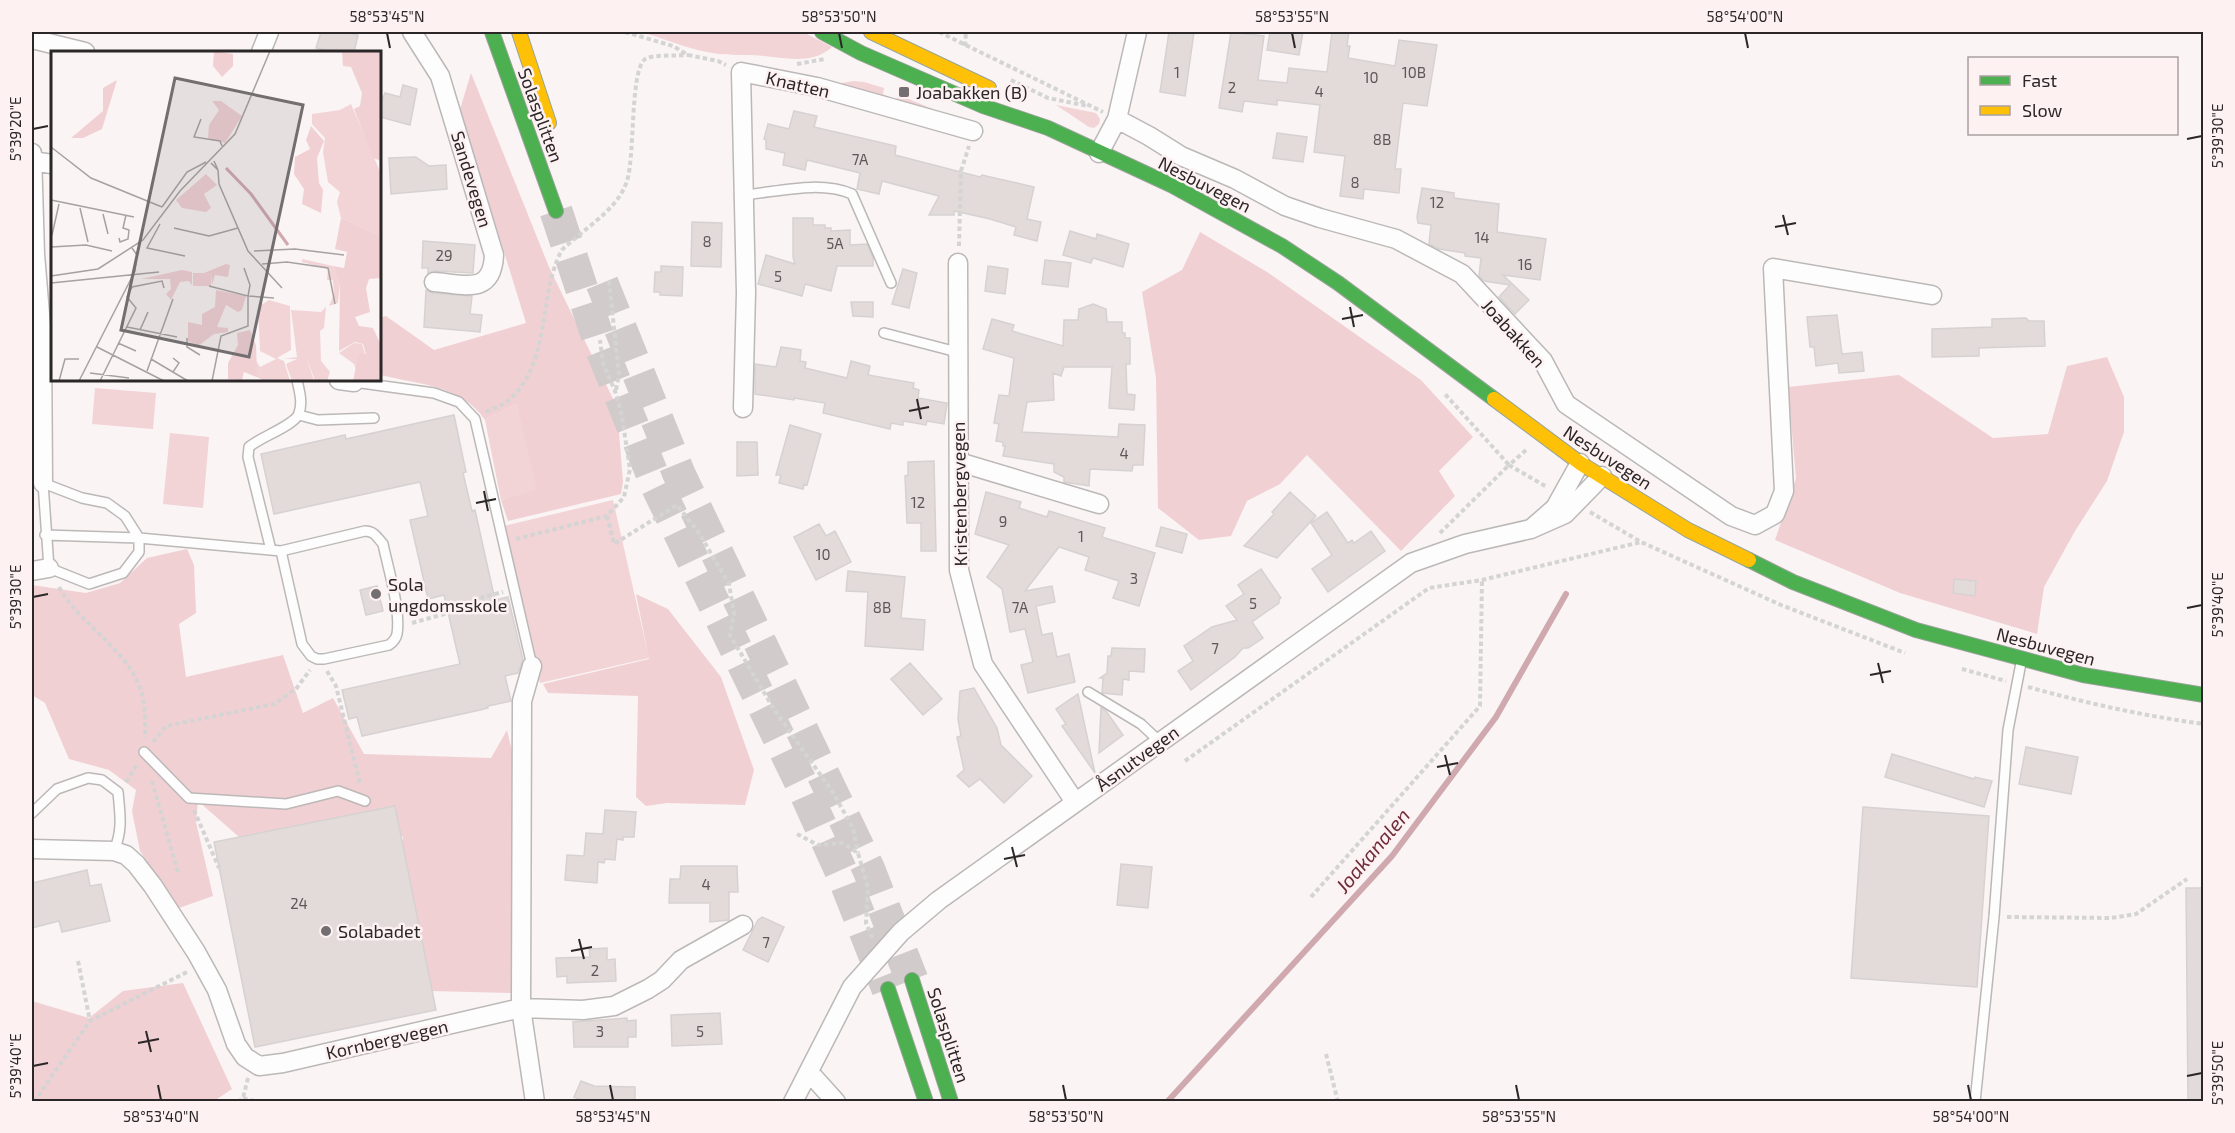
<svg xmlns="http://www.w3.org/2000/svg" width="2235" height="1133" font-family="'Exo 2',sans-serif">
  <rect width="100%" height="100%" fill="#faf4f4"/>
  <path fill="#f2d3d6" d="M641,32H803L832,47C809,68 776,55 748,55C734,55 722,55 707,52C685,48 663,38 641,32Z
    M854,81L864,82L884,88L883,94L896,100L899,95L935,110L939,114L836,84Z
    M1056,105L1096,113L1100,119L1099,124L1094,128L1089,127Z
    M95,388L156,393L153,429L92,424Z
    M516,404L538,489L501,500L485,420Z
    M170,433L209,437L203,508L163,504Z
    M613,500L649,658L540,683L504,526Z"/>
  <path fill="#f1d0d4" d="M471,73L549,267L617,407L623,482L621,494L508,521L501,500L537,489L516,404L485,420C462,385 417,384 380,375V318L386,316L434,350L526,323L483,184L458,116Z
    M1200,232L1267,272L1421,380L1473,437L1439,471L1455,496L1401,551L1307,455L1280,484L1247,501L1231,536L1199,540L1158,508L1156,378L1142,292L1182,270Z
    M2107,357L2124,397V432L2107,481L2075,531L2044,587L2037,634L1900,593L1775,540L1796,478L1788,387L1899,375L1993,438L2048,434L2067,366Z
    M187,549L194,565L196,613L179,624L186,677L283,655L303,713L333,698L364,754L491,758L507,730L519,781L513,993L391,990L403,837L374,817L269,842L239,837L198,801L196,822L213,896L179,908L140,851L132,811L136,790L109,770L69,759L45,703L32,695V667L34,666L32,585L86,593L120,583L147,558Z
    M636,594L668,609L721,677L754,770L745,805L667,803L646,806L636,797L638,696L548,693L543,684L649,659Z
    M183,983L232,1089L214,1101H32V1001L89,1018L123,991Z"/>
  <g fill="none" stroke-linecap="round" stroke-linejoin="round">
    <path stroke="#d0a9af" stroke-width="6" d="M1167,1102L1392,856L1496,717L1566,594"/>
  </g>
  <path fill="#e3dada" stroke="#d7d2d2" stroke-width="1.5" d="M321,32H344L358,35L354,52H332L316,48Z
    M1169,32H1194L1185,96L1160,92Z
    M1231,32L1264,36L1258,80L1287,83L1289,68L1327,72L1332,32H1349L1347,46H1350L1348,58L1395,66L1399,40L1437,45L1427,106L1403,103L1395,169H1401L1399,193L1364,189L1363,199L1340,196L1345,156L1314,152L1320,105L1277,100V105L1244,101L1242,112L1219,108Z
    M1270,32H1303L1299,55L1267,50Z
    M403,85L417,89L410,125L380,117V97L383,98L385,93L400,97Z
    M794,111L817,116L814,127L896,146L895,155L980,177L982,175L1034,187L1027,219L1041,222L1037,241L1014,235L1016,227L990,219L954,211V215H929L939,196L882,181L879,194L857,189L860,173L807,160L805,170L783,165L785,153L766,149V140L764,139L768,124L789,129Z
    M1277,133L1307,137L1303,162L1273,158Z
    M416,157L429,166L446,165L447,189L391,194L389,158Z
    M1422,188L1454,193V198L1499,204L1497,232L1546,239L1540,280L1503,275L1529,300L1515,314L1499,297L1510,285L1484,281L1479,276L1481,258L1465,256V253L1439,249L1429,244L1431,225L1418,223L1417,217Z
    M793,218H813V225H825V228H831V231L850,230V245L867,244L873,258V266H837L831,291L805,284L802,296L758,284L766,255L795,264L793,257Z
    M692,222L722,223L721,267L691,266Z
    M1070,231L1096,239L1097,234L1129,244L1123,267L1093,258L1091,263L1063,255Z
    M423,241L475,245L473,273L435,271L428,273V268H422Z
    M1045,260L1071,263L1068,287L1042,284Z
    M661,266L683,267L682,296L660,295V292H654L655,272H661Z
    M988,266L1008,269L1005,294L985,291Z
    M903,269L917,273L909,308L892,304Z
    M426,290L433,293L472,296L470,314L482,315L480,332L424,327Z
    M851,302H873V317L853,316Z
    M1093,304L1106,309L1107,322H1122V333H1125V338H1130V364H1126L1127,394L1135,395L1134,410L1109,408L1112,367H1064L1061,376L1053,373L1054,400L1027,402L1022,432L1118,437L1119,424L1145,425L1143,465H1133L1132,471L1090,469L1089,486L1064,482V477L1054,472V464L1003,456L1005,446H1003V442L996,441L999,424L994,423L999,395L1009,396L1014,358L983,349L992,319L1014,325L1012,331L1063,346L1064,320H1078L1079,309Z
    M1837,315L1842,354L1862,352L1864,371L1839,373L1838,363L1816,366L1814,347H1810L1807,317Z
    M2026,318L2029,321H2044L2045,346L1979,348V356L1932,357V329L1992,327V319Z
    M781,347L801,350L800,361L806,362L805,368L847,378L851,361L870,366L868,375L914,383L913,388L919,390L918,398L947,403L944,424L927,421L926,425L903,421V425L891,423L890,429L823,413L825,403L794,398V400L755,394V364L776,367Z
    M454,415L466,472L463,473L472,511L475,510L495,600L508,597L523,660L518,673L505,676L511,701L488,706V708L480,710L362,736L357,717L349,719L342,690L460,664L444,595L428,599L410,520L428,516L420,482L274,514L261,454L345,435L346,439Z
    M790,425L821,434L807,485L804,484L803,489L779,483L781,475H776Z
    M737,442H757L758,475L737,476Z
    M934,461L936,551H921V523H907L905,476L908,475V462Z
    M986,492L1021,502L1019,508L1047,517L1049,511L1105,528L1102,537L1155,553L1139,606L1113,598L1119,581L1085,570L1089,557L1059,547L1025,591L1052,586L1055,602L1036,606L1042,635L1052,633L1057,657L1069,654L1075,682L1028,693L1021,665L1033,662L1025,629L1010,632L1002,589L987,577L1009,545L975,534Z
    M1290,492L1316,516L1277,558L1244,546L1274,514L1272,512Z
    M1327,512L1348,543L1352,540L1354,543L1371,531L1385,551L1328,592L1312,569L1332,555L1311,523Z
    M819,524L826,536L835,531L851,562L816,580L794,537Z
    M1161,527L1187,534L1182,553L1156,546Z
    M1261,569L1281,598L1279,599V603L1252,622L1263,638L1248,648H1243L1235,657L1191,690L1178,671L1193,661L1184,646L1212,627L1237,620L1226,606L1244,594L1238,585Z
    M848,571L905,577L901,618L925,620L923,650L865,646L868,592L846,591Z
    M1954,579L1976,581L1975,596L1953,593Z
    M377,586L383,611L366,615L360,590Z
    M1112,648L1145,649L1144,672L1129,671V680L1123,679L1122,695L1102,693L1103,678H1100L1107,673L1108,656H1111Z
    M910,663L942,699L923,715L891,679Z
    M974,688L997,728L1001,745L1032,776L1004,803L980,779L969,787L957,776L964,770L957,737L961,736L958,719L960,691Z
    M1078,694L1095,773L1062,726L1066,724L1056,709Z
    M1101,708L1106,711L1123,735L1099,753Z
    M2026,747L2078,757L2071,794L2019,784Z
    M1892,754L1974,779L1975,777L1992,781L1984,807L1885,777Z
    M395,806L436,1010L255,1047L214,842Z
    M1863,807L1989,816L1977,987L1851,978Z
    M605,810L636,812L634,837H623V840L617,839L615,860L605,859L604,863L598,862L597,883L565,880L567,855L584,856L586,833L603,834Z
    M1121,864L1152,867L1148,908L1117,905Z
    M681,866H737L738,892H729V920L710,922V903H669L670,879H680Z
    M87,870L90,886L101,884L110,921L62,932L59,921L32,928V883Z
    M2186,888H2204V1101H2188Z
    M762,917L784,927L768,962L743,950L758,920Z
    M607,948V960L615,959L616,981L567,983V976L557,977L556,958L590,957L589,949Z
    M720,1013L722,1044L672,1046L671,1015Z
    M627,1018V1021L636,1020V1037H628V1047H574L573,1022Z
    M581,1081L594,1086L635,1087V1101H584L574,1097Z"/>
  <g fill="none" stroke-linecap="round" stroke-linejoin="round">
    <path stroke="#d1cbcb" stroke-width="33" stroke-dasharray="33 16" stroke-linecap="butt" d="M556,211L602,350L657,486L802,785L845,880L888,989
      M602,283L679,474L869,870L912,980"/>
    <defs>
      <path id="lane" d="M743,195C778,192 819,180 852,194L891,283
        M884,333L957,352
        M354,382L434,393L459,402L475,419L532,666
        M299,415L318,420L374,418
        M43,483L82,498L107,503L125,516L139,538V552L123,573L89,584L49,568Z
        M45,535L139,538L281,551L302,644L311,656L317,659H324L389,645C393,642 396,639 397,634C401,610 388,568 383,544C377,537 374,531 365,531L281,551
        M271,550L248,457L249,447C260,437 296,425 299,413C303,402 299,390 297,380
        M1088,692L1141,724L1159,741
        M144,752L189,798L286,804L338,791L365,801
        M32,813L57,789L88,778L102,780L118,792C120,815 123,829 114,851
        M1975,1102L1994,917L2008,730L2021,663"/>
      <path id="street" d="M412,32L440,76L494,255C492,296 464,284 434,282
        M32,39L85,52
        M261,52L269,32
        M1117,119L1149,136L1181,156L1235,179L1285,206L1320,218L1396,239L1462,274L1543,361L1566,404L1731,516L1755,525L1775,514L1784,491L1773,268L1932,295
        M32,153L35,254L42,338L43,483
        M1099,153L1117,119L1137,32
        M32,161L52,164
        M958,263L959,570L983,664L1075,802
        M339,380L354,382
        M743,408L746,293L741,72L817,87L973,131
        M959,462L1099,504
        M1580,463L1555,508L1531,529L1565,514L1602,476
        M32,571L49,568
        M32,849L114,851L126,855L136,864L153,886L196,952L217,990L236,1044L245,1057L259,1066L283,1063L521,1008L522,701L532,666
        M809,1072L836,1102
        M535,1102L521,1008L583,1010L614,1006L648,989L662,980L681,960L743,925
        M793,1102L852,987L901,932L939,900L1411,563L1465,544L1531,529"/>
      <path id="fast" d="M492,32L556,211
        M822,32L861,53L983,106L1048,128L1173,186L1282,246L1338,283L1494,399
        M1749,560L1793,582L1916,630L2083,675L2204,695
        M912,980L951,1102
        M888,989L926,1102"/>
      <path id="slow" d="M519,32L549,123
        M871,32L989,88
        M1494,399L1580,463L1688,530L1749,560"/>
    </defs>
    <use href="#lane" stroke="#bcb8b8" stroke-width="12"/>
    <use href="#street" stroke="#bcb8b8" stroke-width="21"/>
    <use href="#fast" stroke="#99a399" stroke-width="16"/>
    <use href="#slow" stroke="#99a399" stroke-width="16"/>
    <path stroke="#d5d4d4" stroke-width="4" stroke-dasharray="4.5 3" stroke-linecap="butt" d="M625,32L673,46L688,55L718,61L726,65
      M939,32L1103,112
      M965,46L966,32
      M797,64L825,59
      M1011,80L1048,98L1088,106
      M959,246L961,171L969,146
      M609,281L619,375L616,390
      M486,412C493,409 500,406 506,402C541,376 541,327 549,289C552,276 555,262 562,250C566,245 574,240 579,235C597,220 619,205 627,181C635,156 630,75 644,60C649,54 678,56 688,55
      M1526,450L1509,465L1547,487
      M1590,512L1641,542L1781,605L1905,653
      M607,516L614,544L677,505L699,533L729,584L734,614L730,635L775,711L832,791L853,828L858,853
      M1440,533L1509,465L1444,393
      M516,539L607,516L624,497L630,469L621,411L615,391L603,363L600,340
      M59,587C78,623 127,649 140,688C146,703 145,722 145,738
      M469,608L474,606L483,597L503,592
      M412,623L448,613
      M1962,669L2006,681
      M327,671L336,686L360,784
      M2028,687C2086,703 2144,716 2204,724
      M153,742L166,726L274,704L296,689L310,670
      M1185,761L1429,588L1482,580L1641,542
      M152,781L178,873
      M126,782L138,763
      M194,810L219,868
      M797,834L818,845L843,843L858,853L868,888L866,923L873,939
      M1311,897L1480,706L1482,580
      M2007,917L2111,918L2136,914L2187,879
      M78,961L90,1021
      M1326,1054L1338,1102
      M243,1098L258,1102
      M34,1102L90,1021L189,971
      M238,1102L243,1098L248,1078"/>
    <use href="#lane" stroke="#fefdfd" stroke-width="9"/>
    <use href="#street" stroke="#fefdfd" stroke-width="18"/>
    <use href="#fast" stroke="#4caf50" stroke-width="14"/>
    <use href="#slow" stroke="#ffc107" stroke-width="14"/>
  </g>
  <path fill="none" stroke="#2b2627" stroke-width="2" d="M387,33L390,48M839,33L842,48M1292,33L1295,48M1745,33L1748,48M33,129L48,126M2187,139L2202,136M1783,215L1788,235M1775,227L1796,223M1350,307L1354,327M1342,319L1363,315M917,399L921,419M909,411L929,407M484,491L488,511M476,503L496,499M33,597L48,594M2187,608L2202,605M1878,663L1883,683M1870,675L1891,671M1445,755L1450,775M1437,767L1458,763M1012,847L1017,867M1004,859L1025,855M579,939L584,959M571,951L592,947M146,1031L151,1052M138,1043L159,1039M33,1066L48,1063M2187,1076L2202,1073M158,1085L161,1100M610,1085L613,1100M1063,1085L1066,1100M1516,1085L1519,1100M1968,1085L1971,1100"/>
  <g fill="#736e6f" stroke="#fdf1f2" stroke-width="2">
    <rect x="898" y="86" width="12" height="12" rx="3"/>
    <circle cx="376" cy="594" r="6"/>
    <circle cx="326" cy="931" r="6"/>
  </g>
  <g text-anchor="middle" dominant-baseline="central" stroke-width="5" stroke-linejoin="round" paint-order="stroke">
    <g font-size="15" fill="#5d5758">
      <text x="1177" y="72">1</text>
      <text x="1414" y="72">10B</text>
      <text x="1371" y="77">10</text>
      <text x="1232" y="87">2</text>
      <text x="1319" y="91">4</text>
      <text x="1382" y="139">8B</text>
      <text x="860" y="159">7A</text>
      <text x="1355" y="182">8</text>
      <text x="1437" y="202">12</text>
      <text x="1482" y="237">14</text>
      <text x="707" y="241">8</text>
      <text x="835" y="243">5A</text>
      <text x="444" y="255">29</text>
      <text x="1525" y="264">16</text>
      <text x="778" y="276">5</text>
      <text x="1124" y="453">4</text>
      <text x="918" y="502">12</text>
      <text x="1003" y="521">9</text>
      <text x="1081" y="536">1</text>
      <text x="823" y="554">10</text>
      <text x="1134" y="578">3</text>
      <text x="1253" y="603">5</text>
      <text x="882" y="607">8B</text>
      <text x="1020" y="607">7A</text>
      <text x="1215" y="648">7</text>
      <text x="706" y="884">4</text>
      <text x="299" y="903">24</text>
      <text x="766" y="942">7</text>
      <text x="595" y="970">2</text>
      <text x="600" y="1031">3</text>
      <text x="700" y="1031">5</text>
    </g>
    <g font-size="18" fill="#2b2627" stroke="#fdf1f2">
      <text transform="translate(798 84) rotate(13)">Knatten</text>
      <text transform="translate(541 115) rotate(70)">Solasplitten</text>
      <text transform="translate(472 179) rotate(73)">Sandevegen</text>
      <text transform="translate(1205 184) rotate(27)">Nesbuvegen</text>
      <text transform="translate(1514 333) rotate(48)">Joabakken</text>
      <text transform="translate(1608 457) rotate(33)">Nesbuvegen</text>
      <text transform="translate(959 494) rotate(-91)">Kristenbergvegen</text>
      <text transform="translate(2046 646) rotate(15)">Nesbuvegen</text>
      <text transform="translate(1137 758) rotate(-36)">Åsnutvegen</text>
      <text transform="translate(949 1035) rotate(72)">Solasplitten</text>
      <text transform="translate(387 1039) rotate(-13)">Kornbergvegen</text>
    </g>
    <g font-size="18" fill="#2b2627" stroke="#fdf1f2" text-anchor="start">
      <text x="916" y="92">Joabakken (B)</text>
      <text x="388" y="584">Sola<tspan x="388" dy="21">ungdomsskole</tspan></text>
      <text x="338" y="931">Solabadet</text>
    </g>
    <g font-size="20" font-style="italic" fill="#6e2c39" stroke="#fdf1f2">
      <text transform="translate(1372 850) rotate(-50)">Joakanalen</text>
    </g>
  </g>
  <g transform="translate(51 51)">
    <rect width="330" height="330" fill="#faf4f4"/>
    <path d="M300,53L330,123V185L290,167L286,151L289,141L277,131L272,101L274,87L261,73V63L289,59ZM251,208L282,215L289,232L287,252L278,255L283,243L282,229H276L277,218L251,211ZM142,222H160V235H142ZM218,249L239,255L240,299L226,307L233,310L239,330H212L206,324L203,307L209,316L225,308L209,300L207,256ZM275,256L273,277L269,280L270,310L279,321L276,330H264L255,305L263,330H241L235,313L246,308H233L246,306L240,259L270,261ZM303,292L311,293L314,303H308L306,323L303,313L288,302Z" fill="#f2d3d6"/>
    <path d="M163,0L182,3V15L171,26L162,15ZM330,0V109H328L322,107L303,58L309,55L311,42L300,16L292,15L291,1ZM66,29L51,78L32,87H20L52,60V37ZM161,50H170L191,65L174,92L157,87L158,74L168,59ZM260,75L273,90L266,107L268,132L272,139L270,162L251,153L253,138L243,123L244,106L259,98L255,89ZM155,123L166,134L153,143L160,157L155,161L131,157L125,149ZM290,167L330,185V227L318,228L315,237L319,261L304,266L308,275L322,277L330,294V330H302L308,302L315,303L312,293L304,291L288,300L289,233L282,215L293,217L296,201L284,198ZM175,213L179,214L177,226L164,224L161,234L160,222H153ZM131,219L141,221V234L138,230L129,231L120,249L115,243L120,238L119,228H90ZM165,239L195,245L191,259L187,261L175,254L166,276L177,277V281L163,283L147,295L137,290V271L151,274V263L164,256ZM199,279L205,294L206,324L211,328L193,321L191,329L177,328V312L187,294L186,282Z" fill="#f1d0d4"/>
    <path fill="none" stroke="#d0a9af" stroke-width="3" d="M175,117L200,143L237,194"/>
    <path fill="none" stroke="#a7a2a2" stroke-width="1.5" d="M150,68L143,86L169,90L171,95M0,96L40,127L111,156M160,112L167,119L163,110M167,119L168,133L197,200L231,237M0,149L83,166M111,156L136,121L155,111M29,157L37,191M52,163L57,183M109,173L96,197L134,205M123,177L158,185L187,177M1,184L8,153M68,187L69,191L77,188L78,179L72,177L75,164M0,196L35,194L61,200M203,200L244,198L293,204M211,213L236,211L277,217L284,253M193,217L199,234L197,245L223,247M0,225L47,218L92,189L129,140L184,83L219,0M0,232L108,221M158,235L197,245V275L170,285L161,330M76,276L126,286M89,279L97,261M136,287V296L149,304M67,292L85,300M46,296L113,330M122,307L128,312L122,321M100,308L137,330M96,320L122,248M39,322L78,327M8,330L14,308H28M28,330L84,220L86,204L81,197M49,330L85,257L76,246L81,236L111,230L113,237"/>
    <path fill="#736e6f" fill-opacity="0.15" stroke="#736e6f" stroke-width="3" d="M124,27L252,54L198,306L70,279Z"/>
    <rect width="330" height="330" fill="none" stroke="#2b2627" stroke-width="3"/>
  </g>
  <rect width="2235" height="1133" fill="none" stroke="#fdf1f2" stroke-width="66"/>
  <rect x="1968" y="57" width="210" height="78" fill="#fdf1f2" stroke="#a9a0a1" stroke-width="1.5"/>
  <rect x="1980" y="76" width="30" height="9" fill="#4caf50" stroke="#a9a0a1" stroke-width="1.5"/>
  <text x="2022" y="87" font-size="18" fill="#2b2627">Fast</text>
  <rect x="1980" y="106" width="30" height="9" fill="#ffc107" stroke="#a9a0a1" stroke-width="1.5"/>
  <text x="2022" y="117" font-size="18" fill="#2b2627">Slow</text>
  <rect x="33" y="33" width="2169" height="1067" fill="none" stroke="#2b2627" stroke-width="2"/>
  <g font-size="15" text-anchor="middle" fill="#2b2627">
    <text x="387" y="22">58°53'45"N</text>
    <text x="839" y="22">58°53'50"N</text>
    <text x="1292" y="22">58°53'55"N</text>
    <text x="1745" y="22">58°54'00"N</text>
    <text transform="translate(16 129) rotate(-90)" y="5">5°39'20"E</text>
    <text transform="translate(2218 136) rotate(-90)" y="5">5°39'30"E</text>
    <text transform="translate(16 597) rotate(-90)" y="5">5°39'30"E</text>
    <text transform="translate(2218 605) rotate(-90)" y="5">5°39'40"E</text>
    <text transform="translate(16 1066) rotate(-90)" y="5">5°39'40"E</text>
    <text transform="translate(2218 1073) rotate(-90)" y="5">5°39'50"E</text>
    <text x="161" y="1122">58°53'40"N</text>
    <text x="613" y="1122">58°53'45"N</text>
    <text x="1066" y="1122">58°53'50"N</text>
    <text x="1519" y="1122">58°53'55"N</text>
    <text x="1971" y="1122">58°54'00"N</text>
  </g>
</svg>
